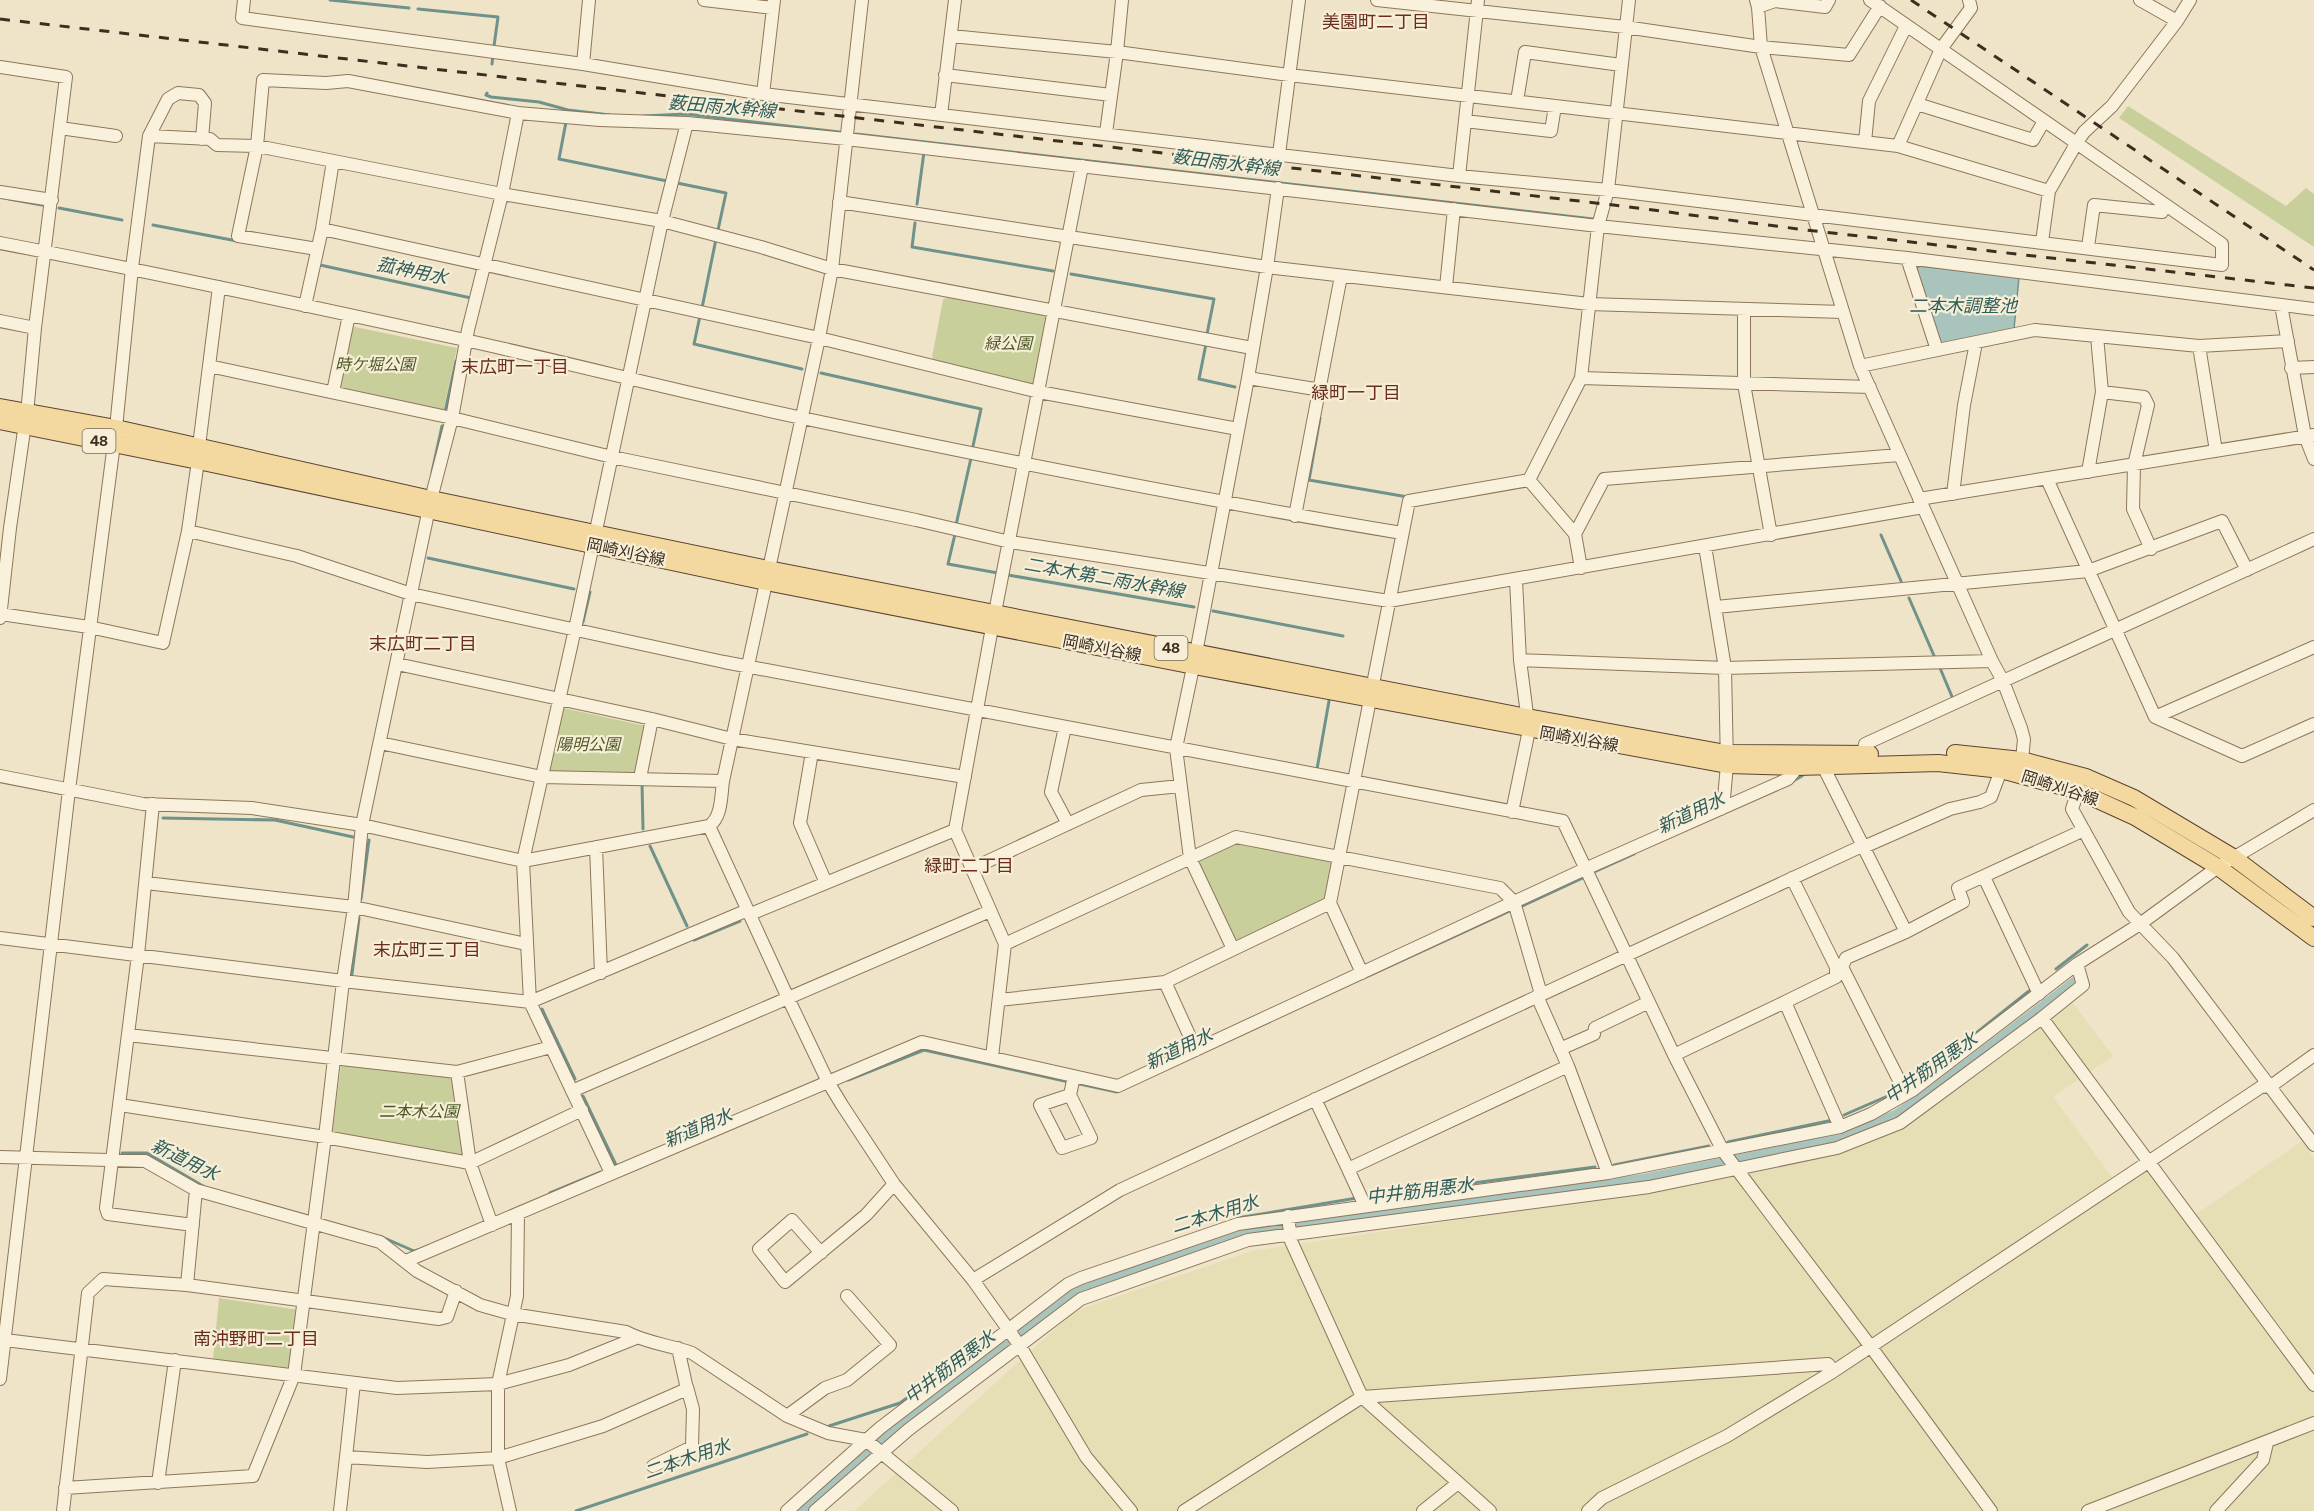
<svg xmlns="http://www.w3.org/2000/svg" width="2314" height="1511" font-family="Bitter,'Noto Sans JP',serif">
  <rect width="100%" height="100%" fill="#f0e4c8"/>
  <path fill="#e6deb5" d="M2072,1002L2113,1056L2053,1097L2121,1189L2147,1169L2195,1215L2302,1141L2314,1158V1511H854L1075,1311L1252,1251L1653,1191L1843,1152L1880,1138L1926,1111Z"/>
  <path fill="#c9cf9b" d="M2128,106L2286,206L2306,188L2314,194V247L2119,118Z
    M948,296L1046,314L1048,318L1036,382L1031,384L935,362L932,357L943,300Z
    M355,327L457,348L443,412L339,390L350,328Z
    M563,708L646,726L636,773H549Z
    M1236,841L1329,858L1333,863L1327,897L1323,901L1239,940L1235,939L1198,863L1200,858Z
    M341,1064L453,1077L463,1155L332,1133Z
    M219,1298L299,1310L289,1368L213,1359Z"/>
  <path fill="#a9c4bc" stroke="#6f938a" stroke-width="1.5" d="M1920,266L2019,277L2014,329L1943,344L1940,342L1916,269Z"/>
  <g fill="none" stroke-linecap="round" stroke-linejoin="round">
    <path stroke="#6f938a" stroke-width="3" d="M330,0L409,8
      M418,9L498,17L494,46
      M492,64L493,55
      M487,93L486,95L491,97L539,102L568,110
      M568,110L610,115
      M643,116L686,114L839,132
      M566,122L559,159L667,181
      M856,134L1593,219
      M677,183L726,193L718,230
      M9,199L42,205
      M917,204L924,152
      M59,208L122,220
      M915,223L912,247L1053,271
      M153,225L237,241
      M320,265L471,298V301
      M1071,274L1214,299L1207,334
      M702,308L716,239
      M700,316L694,344L802,369
      M1206,344L1199,379L1235,387
      M821,373L981,409L973,446
      M445,412L456,361
      M1320,418L1309,480L1408,497
      M432,472L442,426
      M956,525L971,458
      M955,534L948,564L998,573
      M1881,535L1901,581
      M428,558L574,589
      M1008,575L1194,607
      M1909,598L1935,658
      M1213,611L1343,636
      M583,622L590,592
      M1940,668L1953,699
      M1317,769L1329,701
      M1793,781L1802,776
      M642,783L643,829
      M163,818L275,820L353,837
      M650,846L687,926
      M1592,873L1634,854
      M361,899L369,840
      M1520,907L1585,877
      M694,940L740,921
      M2056,969L2087,945
      M352,974L359,918
      M1364,978L1512,910
      M542,1009L575,1079
      M1927,1072L2029,991
      M848,1080L924,1050L1069,1082
      M1075,1083L1117,1092L1121,1090
      M583,1096L616,1165
      M1844,1115L1899,1091
      M1728,1142L1833,1120
      M122,1153H147L203,1186
      M1614,1165L1709,1146
      M550,1193L601,1172
      M1367,1197L1595,1167
      M1237,1218L1357,1198
      M382,1237L414,1251L418,1250
      M829,1426L900,1403L967,1354
      M576,1511L807,1434"/>
    <path stroke="#a9c4bc" stroke-width="10" d="M802,1511L880,1441L1081,1289L1245,1231L1643,1179L1837,1139L1896,1115L1930,1092L2076,981"/>
    <defs>
      <path id="minor" d="M244,0L242,18L583,64L763,94
        M704,0L773,8
        M774,0L763,94L1459,176L1608,190L2222,265V244L1870,0
        M1377,0L1625,27L1761,47L1849,55L1880,6
        M1756,0L1758,7L1761,47L1860,366L1992,661L2003,681L2021,728L2024,739L2022,760
        M2140,0L2177,21
        M1758,7L1775,1L1825,7L1829,0
        M951,36L1117,52L1289,75L1898,146L2049,191
        M583,64L589,0
        M0,67L66,77L35,328L0,321
        M945,75L1111,95
        M1517,101L1525,52L1621,65
        M1917,104L2033,140L2044,121
        M518,113L502,194L662,221L761,247L832,269L1252,348
        M941,115L955,0
        M1465,121L1551,131L1555,106
        M60,128L116,136
        M1106,133L1117,52L1122,0
        M1865,142L1869,101L1906,26
        M1898,146L1941,49L1971,8L1969,0
        M1279,154L1299,0
        M1459,176L1478,0
        M0,192L52,200
        M839,202L1267,267L1589,304L1843,312
        M322,229L819,338L1039,392L1238,429
        M2042,242L2049,191L2076,144L2084,132L2112,106L2177,21L2190,0
        M0,243C156,273 310,306 465,340C577,365 689,394 802,418C1001,460 1201,500 1402,533
        M2088,247L2094,205L2162,212L2166,205
        M317,249L238,236L257,146L263,80L326,83L348,81L518,113L600,120L687,123L846,139L1598,226L1907,258L2314,309
        M1907,258L1937,350
        M1446,287L1454,209
        M2281,305L2305,436L2314,459
        M305,306L322,229L333,161
        M1744,309V384L1771,535
        M2199,346L2216,451
        M209,366L219,287
        M1860,366L2035,330L2199,346L2288,341
        M2291,368L2314,367
        M1248,378L1321,390
        M1581,378L1870,387
        M333,392L349,315
        M2102,392L2144,397L2148,405L2134,465L2133,509L2151,549
        M199,446L209,366L452,418L612,457L916,520L1010,542L1389,601L1923,507
        M2088,472L2102,392L2097,336
        M2047,479L2155,717L2242,756L2314,724
        M1529,480L1581,378L1598,226L1608,190L1629,0
        M1529,480L1575,534L1581,568
        M1953,494L1964,405L1976,343
        M1919,499L2314,435
        M1295,516L1341,276
        M188,531L297,556L411,594L724,662L1563,821L1674,1055L1723,1151L1871,1347L1991,1511
        M1575,534L1604,479L1899,455
        M1705,546L1725,668L1727,765L1724,798L1721,809
        M1716,607L2088,571L2222,521L2247,570
        M0,614L89,627L163,643L188,531L198,461
        M0,618L10,528L28,403L35,328
        M1520,660L1725,668L1992,661
        M397,664L652,719L732,739L965,777
        M2155,717L2314,647
        M1065,727L1051,792L1068,824
        M380,743L542,777L723,781
        M812,752L800,823L826,883
        M1863,754L1865,744L2314,539
        M1823,766L1906,932
        M0,776L143,804L252,808L310,817L362,825L523,861L709,826C722,817 721,796 723,781L819,338L832,269L862,0
        M640,778L652,719
        M2078,791L2072,809L2129,912L2173,958L2314,1145
        M153,804L138,955L106,1208L108,1214L193,1225
        M1512,812L1529,730L1520,660L1516,580
        M709,826L788,998L828,1082L842,1105L894,1184L973,1280L1020,1346L1086,1457L1131,1511
        M596,847L601,973
        M971,869L1141,790L1180,786
        M1984,877L2039,994
        M146,883L354,907L526,944
        M0,938L343,981L530,1002L743,912L753,913L955,830
        M1005,944L1236,837L1500,888L1514,902L1541,994
        M1233,949L1190,858L1176,748L1196,653L1248,378L1267,267L1278,188
        M1836,967H1842L1846,958L1906,932L1963,902L1958,888L2084,830
        M1842,967L1906,1094
        M1362,973L1330,903L1409,501L1529,480
        M1165,982L1196,1050
        M1537,996L1568,1066L1608,1173
        M999,1000L1165,982L1330,903
        M1785,1002L1836,977V967L1792,878
        M2042,1018L2083,985L2077,964
        M128,1035L457,1072L551,1047
        M1560,1049L1594,1034L1595,1028L1649,1002
        M1674,1055L1785,1002L1840,1127
        M992,1057L1005,944L955,830L991,633L1082,166
        M457,1072L470,1163L492,1225
        M572,1091L990,911
        M1070,1095L1091,1138L1062,1148L1040,1105L1070,1095L1074,1076
        M1315,1099L1348,1169L1568,1066
        M120,1105L325,1137L470,1163L582,1110
        M0,1157L145,1161L196,1190L380,1242L417,1271L480,1305L512,1314L626,1332C646,1343 670,1345 692,1353L787,1416L828,1433L866,1440L952,1511
        M1348,1169L1365,1206
        M611,1173L530,1002L523,861L575,629L662,221L687,123
        M1288,1216L1291,1241L1362,1397L1490,1511
        M821,1253L792,1220L759,1249L785,1282L866,1215L894,1184
        M406,1261L922,1042L1118,1086L1585,869L1788,779L1798,767
        M973,1280L1120,1190L1862,846H1866L1950,809L1980,802L1991,797L2001,770
        M187,1285L196,1190
        M5,1340L397,1388L498,1384L569,1365L636,1338
        M0,1379L69,790L116,428L132,268L149,136L168,99L178,93L199,95L205,103L202,139
        M354,1383L346,1457L427,1462L498,1458L603,1426L687,1389L678,1348
        M787,1416L825,1388L847,1380L890,1345L847,1296
        M653,1466L692,1447L693,1409L687,1387
        M158,1483L175,1360
        M65,1488L253,1476L294,1375L325,1137L343,981L354,907L362,825L431,499L452,418L468,330L502,194L257,146L217,145L210,139L149,136
        M63,1511L88,1293L103,1279L187,1285L439,1319L447,1317L456,1291
        M340,1511L346,1457
        M510,1511L498,1458V1384L517,1296L518,1214
        M787,1511L880,1428L1068,1284L1081,1278L1238,1224L1608,1173L1840,1127L1871,1114L1913,1090L2077,964L2140,924L2218,867L2314,810
        M815,1511L908,1430L1081,1299L1248,1240L1649,1187L1837,1148L1900,1123L2042,1018L2314,1385
        M1184,1511L1362,1397L1828,1364L1834,1371
        M1423,1511L1458,1483
        M1588,1511L1602,1498L1727,1436L1834,1371L2261,1087L2271,1086L2314,1055
        M2088,1511L2314,1423
        M2216,1511L2263,1460L2267,1443"/>
      <path id="major" d="M0,407L116,428L431,499L768,569L1527,717L1726,753L1870,754
        M0,421L198,461L766,582L1194,666L1727,765L1798,767L1938,763L2001,770L2078,791L2135,817L2218,867L2314,938
        M1955,753L2022,760L2044,766L2086,777L2134,798L2233,857L2314,918"/>
    </defs>
    <use href="#minor" stroke="#8d765c" stroke-width="14"/>
    <use href="#major" stroke="#5b4430" stroke-width="18"/>
    <use href="#minor" stroke="#faf1dc" stroke-width="12"/>
    <use href="#major" stroke="#f3d9a0" stroke-width="16"/>
    <path stroke="#3d2e20" stroke-width="3" stroke-dasharray="10 10" stroke-linecap="butt" d="M1911,0L2314,270
      M0,19L1622,206L1806,230L2314,288"/>
  </g>
  <g text-anchor="middle" dominant-baseline="central" stroke-width="4.5" stroke-linejoin="round" paint-order="stroke">
    <g fill="#f7eed8" stroke="#756857" stroke-width="1.5">
      <rect x="82.5" y="429" width="33" height="24" rx="4.5"/>
      <rect x="1154.5" y="636" width="33" height="24" rx="4.5"/>
    </g>
    <g font-size="15" font-weight="bold" fill="#3d2e20">
      <text x="99" y="441">48</text>
      <text x="1171" y="648">48</text>
    </g>
    <g font-size="16" font-style="italic" fill="#4d5a26" stroke="#f7eed8">
      <text x="1008" y="343">緑公園</text>
      <text x="375" y="364">時ケ堀公園</text>
      <text x="588" y="744">陽明公園</text>
      <text x="419" y="1111">二本木公園</text>
    </g>
    <g font-size="16" fill="#3d2e20" stroke="#f7eed8">
      <text transform="translate(626 552) rotate(12)">岡崎刈谷線</text>
      <text transform="translate(1102 648) rotate(11)">岡崎刈谷線</text>
      <text transform="translate(1579 739) rotate(10)">岡崎刈谷線</text>
      <text transform="translate(2060 788) rotate(18)">岡崎刈谷線</text>
    </g>
    <g font-size="18" fill="#6b2e1e" stroke="#f7eed8">
      <text x="1376" y="22">美園町二丁目</text>
      <text x="515" y="367">末広町一丁目</text>
      <text x="1356" y="393">緑町一丁目</text>
      <text x="423" y="644">末広町二丁目</text>
      <text x="969" y="866">緑町二丁目</text>
      <text x="427" y="950">末広町三丁目</text>
      <text x="256" y="1339">南沖野町二丁目</text>
    </g>
    <g font-size="18" font-style="italic" fill="#2f5d5a" stroke="#f7eed8">
      <text transform="translate(722 107) rotate(5)">薮田雨水幹線</text>
      <text transform="translate(1226 163) rotate(7)">薮田雨水幹線</text>
      <text transform="translate(412 271) rotate(12)">菰神用水</text>
      <text x="1963" y="306">二本木調整池</text>
      <text transform="translate(1104 578) rotate(10)">二本木第二雨水幹線</text>
      <text transform="translate(1691 813) rotate(-25)">新道用水</text>
      <text transform="translate(1179 1049) rotate(-25)">新道用水</text>
      <text transform="translate(1931 1068) rotate(-35)">中井筋用悪水</text>
      <text transform="translate(698 1128) rotate(-23)">新道用水</text>
      <text transform="translate(185 1160) rotate(26)">新道用水</text>
      <text transform="translate(1420 1191) rotate(-7)">中井筋用悪水</text>
      <text transform="translate(1215 1214) rotate(-17)">二本木用水</text>
      <text transform="translate(950 1367) rotate(-37)">中井筋用悪水</text>
      <text transform="translate(687 1459) rotate(-19)">二本木用水</text>
    </g>
  </g>
</svg>
